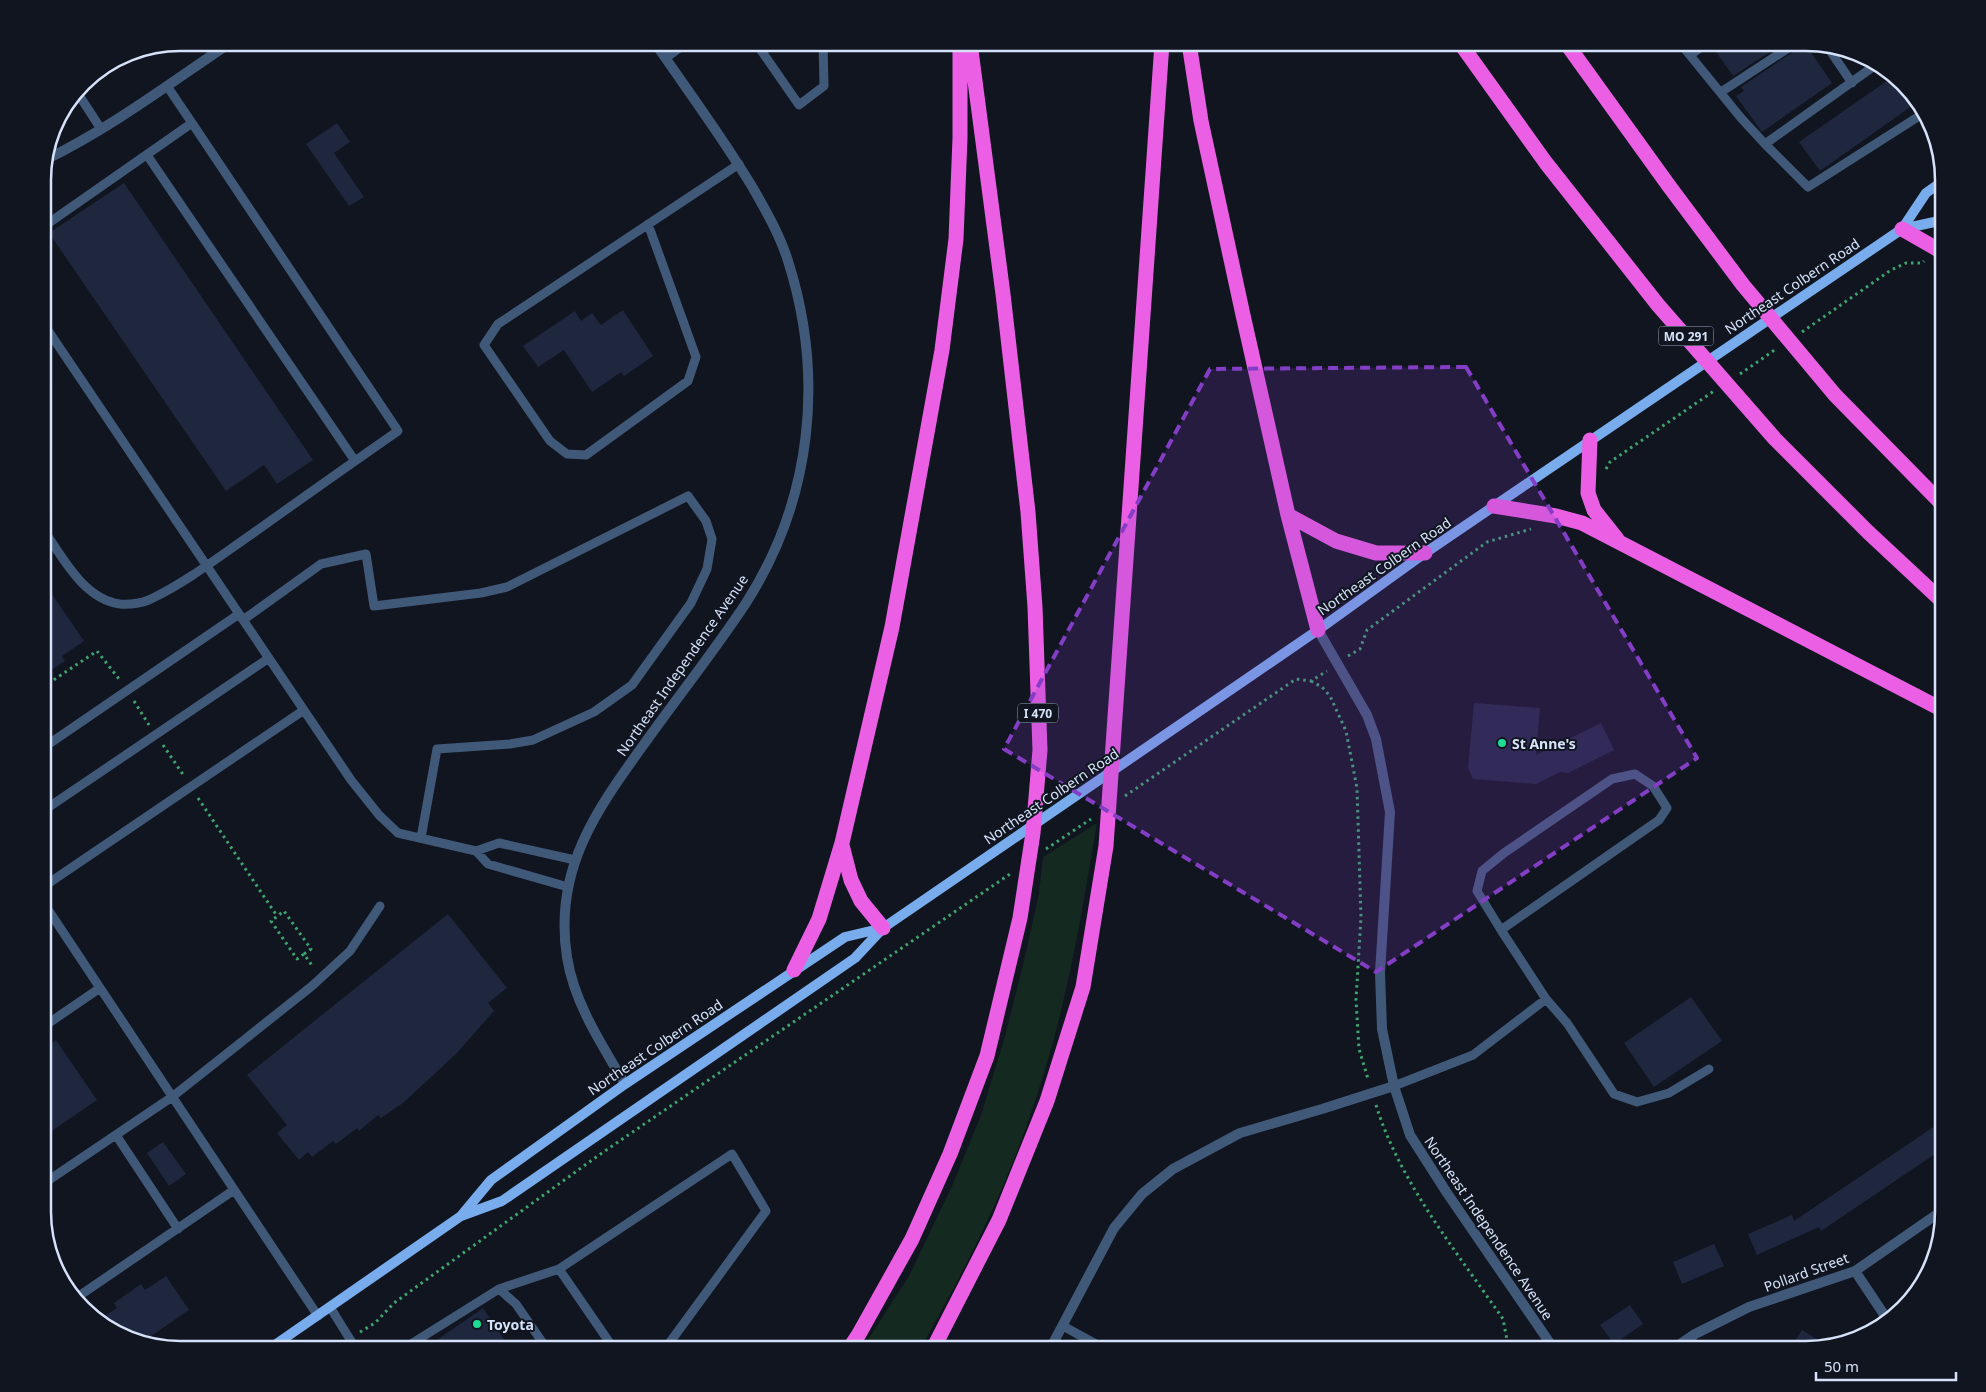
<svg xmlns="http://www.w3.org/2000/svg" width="1986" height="1392" font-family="'Noto Sans',sans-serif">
  <rect width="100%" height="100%" fill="#101520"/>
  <path fill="#14291f" d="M1097,823C1081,919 1065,1015 1033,1107C1005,1192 964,1272 920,1349H862L909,1276L952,1186L981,1115L1004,1040L1023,965L1039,893L1043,857Z"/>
  <path fill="#1f273f" d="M1713,42H1785L1733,76L1712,46Z
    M1802,42H1804L1832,83L1762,132L1736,96L1744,91L1741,87L1799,48Z
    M1894,76L1916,103L1820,171L1799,142Z
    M337,123L350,142L334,153L364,197L349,206L306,144Z
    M124,183L313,460L277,484L264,465L226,491L49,233Z
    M623,310L653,356L624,376L621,372L592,392L564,350L538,367L523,346L575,311L581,321L592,313L601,325Z
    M43,581L84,641L62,656L65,661L53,669L50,665L43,670Z
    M1474,703L1540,708L1536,755L1601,723L1614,750L1568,773L1560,772L1536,784L1473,779L1468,768Z
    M448,914L507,988L488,1003L494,1011L456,1054L403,1103L381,1118L378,1115L359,1131L357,1128L336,1144L333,1141L312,1157L308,1152L299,1160L277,1133L287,1125L247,1075Z
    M1691,997L1722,1041L1654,1087L1624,1043Z
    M56,1040L97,1100L43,1137V1049Z
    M1944,1120V1148L1821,1231L1819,1227L1757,1255L1748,1234L1792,1215L1794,1221Z
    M163,1142L186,1174L169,1186L147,1153Z
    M1714,1244L1724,1266L1682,1284L1673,1262Z
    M166,1276L189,1310L141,1343L136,1342L97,1321L117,1308L114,1303L141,1284L145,1290Z
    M1630,1305L1643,1324L1614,1344L1600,1325Z
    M483,1308L511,1350H444L437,1340Z
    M1802,1330L1826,1345L1806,1350H1789Z"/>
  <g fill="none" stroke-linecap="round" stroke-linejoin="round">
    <path stroke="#3ea56e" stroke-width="3" stroke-dasharray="2.5 4" stroke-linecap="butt" d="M1802,332L1891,270L1906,263H1922L1924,261
      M1740,374L1776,349
      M1606,469L1610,462L1714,391
      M1348,656L1360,649L1367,630L1487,542L1531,529
      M1311,681L1322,687L1330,696L1346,731L1357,788L1361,917L1356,1000L1359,1049L1368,1079
      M43,687L97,651L119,679
      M134,701L149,725
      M163,745L184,776
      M1125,796L1296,679L1311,681L1327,671
      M198,798L277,916
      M1046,849L1091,819
      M304,954L311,949L284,911L271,921L297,959L304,954L313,967
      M1376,1105C1400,1183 1457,1252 1503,1319L1507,1340L1520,1349
      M360,1332L375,1323L394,1303L599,1155L1010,874"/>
    <path stroke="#415979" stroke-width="9" d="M756,43L799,105L824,86L823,43
      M1680,43L1741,118L1765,144L1877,64
      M1827,46L1852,83
      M1690,55L1707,43
      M666,58L686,43
      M77,92L101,129
      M1721,92L1796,43
      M1765,144L1808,187L1924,113
      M147,155L355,461
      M648,224L696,357L688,381L586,455L567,454L550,441L484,345L498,324L739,164
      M43,227L192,123L167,86
      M43,323L351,780L379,815L398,833L476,851L488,864L568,887
      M43,529C62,556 83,599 120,604C130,605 144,603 153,598C188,581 220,556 252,534C301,499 349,465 398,431L192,123
      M243,620L321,564L366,554L374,606L481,593L507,587L688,496L706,521L712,539L707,569L691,603L632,685L594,712L533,740L510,744L437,749L421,838
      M43,748L239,614
      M43,811L269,658
      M476,851L499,843L575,860
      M43,887L304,710
      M43,902L318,1316
      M1501,930L1659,820L1667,808L1653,786L1635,774L1612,779L1504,853L1482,871L1477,891L1501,930L1546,999
      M43,1027L100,988
      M1394,1086L1473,1055L1546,999L1567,1023L1614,1094L1637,1102L1669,1093L1709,1069
      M116,1135L178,1229
      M43,1184L172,1097L312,986L350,951L380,906
      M559,1269L614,1349
      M499,1289L516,1304L547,1349
      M76,1298L234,1190
      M330,1307L356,1349
      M1063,1326L1105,1349
      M403,1349L499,1289L559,1269L732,1154L766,1211L665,1349"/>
    <path stroke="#415979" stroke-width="10" d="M45,160C111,128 170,83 230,43
      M1855,1271L1887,1319
      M1050,1349L1114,1228L1142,1194L1173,1169L1240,1133L1322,1109L1394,1086
      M1673,1349L1695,1334L1749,1307L1855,1271L1943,1210"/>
    <path stroke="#415979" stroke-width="10" d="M1318,630L1367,715L1376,739L1390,812L1380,973L1382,1029L1394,1086L1410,1135L1447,1193L1554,1349
      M625,1084C602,1045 574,1003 567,957C553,868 598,808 647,740C680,694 715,650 746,603C812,500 825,377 788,261C780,235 766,211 753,188C723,138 688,91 655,43"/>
    <path stroke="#78aced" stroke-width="10" d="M1902,229L1939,221L1943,219
      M461,1216L491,1180L625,1084L845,937L883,928
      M269,1349L461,1216L502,1201L855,958L883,928L1318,630L1425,553L1902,229L1926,193L1943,181"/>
    <path stroke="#ea5fe3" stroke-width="15" d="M1189,43L1201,121L1243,315L1288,515L1318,630
      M1460,43L1546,163L1658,305L1775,439L1868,532L1943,602
      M1566,43L1669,186L1743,285L1835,395L1943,505
      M1902,229L1937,249L1943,255
      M1590,440L1588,493L1594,510L1617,539
      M1494,506L1556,516L1582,523L1943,710
      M1288,515L1336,541L1376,553H1425
      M842,845L851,880L861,901L883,928
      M794,970L819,919L842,843L892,627L942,350L956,239L960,138V43
      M849,1349L859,1334L912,1239L950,1154L987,1056L1020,918L1033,833L1040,750L1035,607L1028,512L1003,294L970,43
      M933,1349L999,1220L1047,1101L1083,987L1106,846L1162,43"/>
  </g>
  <path fill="#843ec5" fill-opacity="0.2" stroke="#843ec5" stroke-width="4" stroke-dasharray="10 6" stroke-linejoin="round" d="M1466,367L1697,758L1376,972L1004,749L1210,369Z"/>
  <g fill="#1ddd96" stroke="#101520" stroke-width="2">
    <circle cx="1502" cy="743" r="5"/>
    <circle cx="477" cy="1324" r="5"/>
  </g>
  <g text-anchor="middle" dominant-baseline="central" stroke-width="4" stroke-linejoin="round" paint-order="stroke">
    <g fill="#101520" stroke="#9aa4b8" stroke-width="1">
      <rect x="1658.5" y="326.5" width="55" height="19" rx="4"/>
      <rect x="1018" y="703.5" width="40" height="19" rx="4"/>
    </g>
    <g font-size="12" font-weight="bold" fill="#d5e2f9">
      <text x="1686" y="336">MO 291</text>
      <text x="1038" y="713">I 470</text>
    </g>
    <g font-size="14" fill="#d5e2f9" stroke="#101520">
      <text transform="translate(1792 286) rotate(-34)">Northeast Colbern Road</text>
      <text transform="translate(1384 566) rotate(-35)">Northeast Colbern Road</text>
      <text transform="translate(682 665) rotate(-55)">Northeast Independence Avenue</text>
      <text transform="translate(1051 796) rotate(-34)">Northeast Colbern Road</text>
      <text transform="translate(655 1047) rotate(-34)">Northeast Colbern Road</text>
      <text transform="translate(1489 1228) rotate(56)">Northeast Independence Avenue</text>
      <text transform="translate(1806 1272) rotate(-20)">Pollard Street</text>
    </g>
    <g font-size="14" font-weight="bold" fill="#d5e2f9" stroke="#101520" text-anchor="start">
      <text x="1512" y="743">St Anne's</text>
      <text x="487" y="1324">Toyota</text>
    </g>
  </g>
  <path d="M0 0H1986V1392H0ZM180 51H1806A129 129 0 0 1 1935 180V1212A129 129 0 0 1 1806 1341H180A129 129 0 0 1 51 1212V180A129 129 0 0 1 180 51Z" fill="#101520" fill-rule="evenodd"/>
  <path fill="none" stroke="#d5e2f9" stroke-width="2.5" d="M180 51H1806A129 129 0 0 1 1935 180V1212A129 129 0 0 1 1806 1341H180A129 129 0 0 1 51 1212V180A129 129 0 0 1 180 51Z"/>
  <path d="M1816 1372v8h140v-8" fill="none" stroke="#d5e2f9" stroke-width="2.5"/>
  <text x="1824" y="1372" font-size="15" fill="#d5e2f9" stroke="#101520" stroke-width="4" paint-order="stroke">50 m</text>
</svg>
